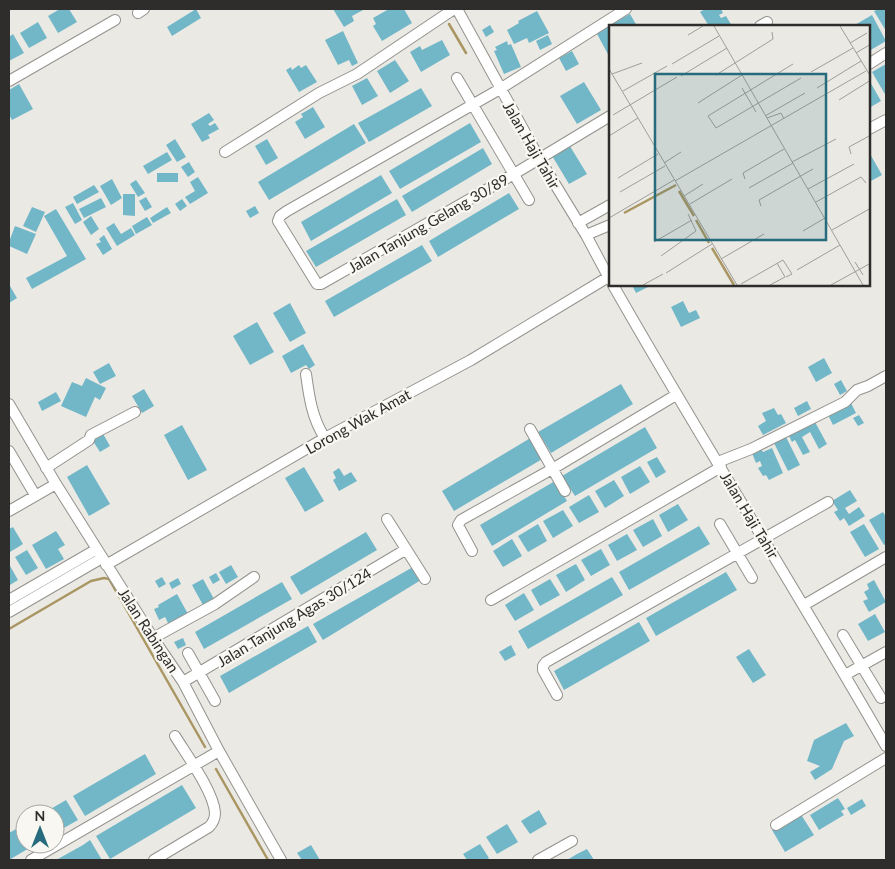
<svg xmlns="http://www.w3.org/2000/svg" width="895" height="869" font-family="Lato,sans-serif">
  <rect width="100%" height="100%" fill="#ebe9e4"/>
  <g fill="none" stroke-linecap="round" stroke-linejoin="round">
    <path stroke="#a99662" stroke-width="2.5" d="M449,24L466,53
      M9,629L91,581L104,578L109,579L205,747
      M216,769L268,860"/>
  </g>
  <path fill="#72b7c8" d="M60,9H69L77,22L58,33L48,16Z
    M196,9L201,18L172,36L167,27Z
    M333,9H365L352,16L354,21L344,27Z
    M389,9H404L412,23L382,41L373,26L376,24L373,18Z
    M705,9H721L723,13L719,15L721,18L726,16L732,26H709L700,12Z
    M879,9H886V31L874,11Z
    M537,11L549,33L529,43L527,38L514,44L507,30L519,23L518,21Z
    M630,14L637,26H610V58L596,32Z
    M872,15L886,41L869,51V26H853Z
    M38,22L47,38L29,48L20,33Z
    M490,25L494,32L486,37L482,30Z
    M343,31L358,63L352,66L349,60L338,65L325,40Z
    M13,34L24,53L9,61V37Z
    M548,35L552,44L540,50L536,41Z
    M442,40L450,55L421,72L410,52L420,46L422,50Z
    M507,41L508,45L511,44L521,67L504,74L494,51L497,50L495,47Z
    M572,51L579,64L566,71L559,58Z
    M395,60L409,81L390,93L377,71Z
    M886,64V96L872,72Z
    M299,65L301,68L306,65L317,82L299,92L286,70L291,67L292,70Z
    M367,78L378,96L362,105L352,86Z
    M869,80L881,101L869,108Z
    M584,82L601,110L577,124L560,96Z
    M19,84L33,109L12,120L9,115V90Z
    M421,88L432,106L369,142L358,123Z
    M313,107L325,127L305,139L295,122L303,117L301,114Z
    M209,113L214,120L208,124L210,126L215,123L219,129L208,135L210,138L202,142L191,124Z
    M470,123L481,142L400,189L389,171Z
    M354,124L366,143L269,200L258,182Z
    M175,139L186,157L177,162L166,145Z
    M267,139L278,158L266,165L255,146Z
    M568,143L587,174L569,184L551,154Z
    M483,148L492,164L412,212L402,196Z
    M167,152L172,160L148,174L143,166Z
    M869,152L882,175L869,182Z
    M189,162L195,172L188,177L181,167Z
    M157,173H178V182H157Z
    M381,175L392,193L311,241L301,222Z
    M198,177L208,193L190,204L185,197L195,191L190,182Z
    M112,179L122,198L111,205L100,186Z
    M136,180L145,193L138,197L130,184Z
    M94,185L99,192L77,204L73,197Z
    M509,193L519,209L438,257L429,241Z
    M123,194H135V216L123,215Z
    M146,197L152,207L145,211L139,201Z
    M101,198L106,207L84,218L79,209Z
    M182,199L187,206L180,211L175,204Z
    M397,199L406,215L316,267L306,251Z
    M73,203L82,220L75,224L65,207Z
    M255,206L259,213L250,218L246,211Z
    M32,207L45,212L36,232L23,226Z
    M167,207L171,213L153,223L150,218Z
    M56,209L86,259L32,289L26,278L67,256L44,216Z
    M91,216L99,229L91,235L83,222Z
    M147,217L152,225L136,234L132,226Z
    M114,223L121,234L131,228L135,235L117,246L106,228Z
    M15,226L36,234L27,254L9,246V242Z
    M104,235L112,249L103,255L96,244L101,242L99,239Z
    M422,245L432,261L334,317L325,301Z
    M632,285H652L636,293Z
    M10,286L17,298L9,303V287Z
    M683,301L689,313L696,310L700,318L681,327L671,307Z
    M290,303L306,333L290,342L273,313Z
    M257,322L274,352L250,365L233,336Z
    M303,344L315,365L309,369L306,365L291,373L282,356Z
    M824,358L832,373L816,382L808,367Z
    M109,363L116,376L100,384L93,372Z
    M86,378L106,388L100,400L95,397L86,417L61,406L72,382L82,386Z
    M841,380L847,391L840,395L834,384Z
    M621,384L633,404L551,453L538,432Z
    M144,389L154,406L142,413L132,396Z
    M56,392L61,401L42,411L38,402Z
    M807,401L811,409L798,416L794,408Z
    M851,403L856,413L833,425L828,415Z
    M774,408L778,415L781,414L786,423L763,435L758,426L766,421L762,413Z
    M859,415L864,423L858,426L853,418Z
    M815,422L827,444L819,449L810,432L802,437L810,452L803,455L795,440L792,442L789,436Z
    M182,425L207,470L188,480L164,435Z
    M645,427L657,448L575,496L562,476Z
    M102,432L110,446L100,452L91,438Z
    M532,437L544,458L454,511L442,491Z
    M786,437L800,465L788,471L774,443Z
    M772,448L783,473L769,480L766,475L763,476L758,468L762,466L760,461L756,463L752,453L761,449L763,452Z
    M657,457L666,472L656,478L647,462Z
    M87,465L110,504L89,516L67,477Z
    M640,466L650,482L630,494L621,477Z
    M304,467L324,501L305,512L285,478Z
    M339,468L344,476L351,472L357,481L339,491L333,480L336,478L333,472Z
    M614,480L624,496L605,508L595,491Z
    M555,481L567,501L492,546L480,525Z
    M850,490L857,501L845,508L849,514L859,507L865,516L849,526L844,518L840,521L834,512L838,510L832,501Z
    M589,495L599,512L579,523L569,507Z
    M678,504L688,520L668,532L659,515Z
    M563,510L573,526L553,538L543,521Z
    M883,512L886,517V544L884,545L869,520Z
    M653,519L662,536L643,547L633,530Z
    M538,524L547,541L528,552L518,536Z
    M864,524L879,549L865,557L850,532Z
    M699,526L710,544L629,590L619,572Z
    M13,527L23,544L10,552L9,529Z
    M56,531L65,545L58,549L64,559L46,569L32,545Z
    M366,532L377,550L301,595L290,577Z
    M627,534L637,550L617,561L608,545Z
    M512,539L522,556L503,567L493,551Z
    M601,549L610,565L591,576L581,560Z
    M27,550L38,568L26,575L15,557Z
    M9,564L18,580L10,585L9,584Z
    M576,564L585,580L566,592L556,575Z
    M231,565L238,577L226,584L219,572Z
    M413,567L421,580L323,640L313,624Z
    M726,572L737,590L656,636L646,618Z
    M216,573L220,580L213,584L209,577Z
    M162,577L166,584L159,588L155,581Z
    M612,577L623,595L528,649L518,631Z
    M178,578L181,584L172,589L169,583Z
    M203,579L214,599L203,605L192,585Z
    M550,579L560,595L540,606L531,590Z
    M874,580L886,602L869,612L863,601L868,599L864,592L869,589L867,584Z
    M282,582L292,599L204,649L195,632Z
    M524,593L534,610L515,621L505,605Z
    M177,594L188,614L169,625L165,617L159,620L154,609L159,607L158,605Z
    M875,614L885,632L868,641L858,624Z
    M639,622L650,641L564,690L554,671Z
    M308,626L317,642L229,693L220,676Z
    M183,638L186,645L178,649L174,642Z
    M511,645L516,655L505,661L499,652Z
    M749,649L766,675L753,683L736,657Z
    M846,723L854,736L844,741L832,769L815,780L810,772L820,766L807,761L814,740Z
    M145,754L156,774L85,816L73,796Z
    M182,785L196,808L110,859L96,836Z
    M838,798L845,809L841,811L844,815L819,830L810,815Z
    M862,799L866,806L851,815L847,808Z
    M66,800L78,820L55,833V814H42Z
    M539,810L547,824L530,834L521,821Z
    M800,813L814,835L785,852L772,830Z
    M25,824V844H36L9,860V833Z
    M507,824L518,842L497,854L486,837Z
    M90,840L102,860H56L83,845Z
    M480,844L489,858L486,860H467L463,854Z
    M311,845L320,860H302L297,853Z
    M587,849L594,860H567L577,854Z"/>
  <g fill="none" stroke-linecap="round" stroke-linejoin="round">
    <defs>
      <path id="minor" d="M457,9L539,158L586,235L610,280
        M138,13L144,9
        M760,26L767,22
        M869,64L886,53
        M457,78L529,200
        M9,81L115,20
        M610,116L514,174L321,284H317L278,221L280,216L287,211L500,89L626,9
        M869,129L886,120
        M225,152L319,93L357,74L454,9
        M578,223L610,205
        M586,235L610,225
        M613,285C701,440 797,591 886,746
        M306,374C309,396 312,419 325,438
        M9,404L56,484L153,638L183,682L219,751L281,860
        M530,429L565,491
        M9,451L35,495
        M718,462L751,449L845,402L857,390L868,386L886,376
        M46,468L89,440L91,435L135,412
        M9,511L56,484
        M387,519L425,579
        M720,524L752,578
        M472,551L458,525L461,520L554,468L676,395
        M106,565L325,438L471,360L610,276
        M9,600L97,549
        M491,600L721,467
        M804,605L886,557
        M9,612L102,558
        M843,635L881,698
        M153,638L215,604L254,577
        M188,653L215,701
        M845,675L886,652
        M183,682L405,550
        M557,695L543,670V666L546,662L828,502
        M776,825L886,758
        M31,860L219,751
        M154,860L209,827C213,823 215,819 215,813C214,792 186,754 175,736
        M538,860L572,841"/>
    </defs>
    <use href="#minor" stroke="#94928d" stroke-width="12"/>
    <use href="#minor" stroke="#fff" stroke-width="10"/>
  </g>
  <g text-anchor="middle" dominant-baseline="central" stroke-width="4.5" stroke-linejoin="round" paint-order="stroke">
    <g font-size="15" fill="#2e2d2b" stroke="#f9f7f1">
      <text transform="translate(532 145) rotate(60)">Jalan Haji Tahir</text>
      <text transform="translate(428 223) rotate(-30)">Jalan Tanjung Gelang 30/89</text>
      <text transform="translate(358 421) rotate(-29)">Lorong Wak Amat</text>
      <text transform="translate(750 515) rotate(59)">Jalan Haji Tahir</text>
      <text transform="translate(294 617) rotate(-31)">Jalan Tanjung Agas 30/124</text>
      <text transform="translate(149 630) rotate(57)">Jalan Rabingan</text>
    </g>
  </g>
  <g transform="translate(609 25)">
    <rect width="261" height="261" fill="#ebe9e4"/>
    <path fill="none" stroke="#a99662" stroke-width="2.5" d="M70,166L85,191M15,188L67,160M87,195L100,218M103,223L125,260"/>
    <path fill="none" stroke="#9f9e9a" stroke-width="1" d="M105,1L254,260M231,1L262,52M79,10L94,1M241,18L258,8M247,28L262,19M63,39L110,11M184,39L99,91L107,103L192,53M0,44L128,260M202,47L244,23M3,49L33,38M107,50L164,14L163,7M72,51L118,23M133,63L147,87M208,63L252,36M14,66L58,41M230,75L262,55M89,78L133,50M4,90L68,52M156,91L196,68M158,93L172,88L175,94M0,111L29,93M242,129L240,122L262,110M183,137L227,114M55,138L72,127M9,153L49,129M136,154L134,148L175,124M66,156L257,46M140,163L184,138M199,164L245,139M11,167L56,141M75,171L94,159M207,177L252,152L257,158M81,179L123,154M152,181L150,175L204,144M0,193L65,155M223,205L262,183M194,206L216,193M45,217L83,195M52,231L87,206L79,189M112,234L155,209M246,237L254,250M188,245L231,220M57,248L103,219M132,259L174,235L183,249L177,252M34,260L54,249M161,260L176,252L168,238M222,260L262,238"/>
    <path fill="#276c7c" fill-opacity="0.15" stroke="#276c7c" stroke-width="2.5" d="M46,49H217V215H46Z"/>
    <rect width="261" height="261" fill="none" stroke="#2e2d2b" stroke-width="2.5"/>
  </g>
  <rect width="895" height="869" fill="none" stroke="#2e2d2b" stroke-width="20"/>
  <g transform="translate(40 829)"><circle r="24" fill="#f9f7f1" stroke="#a8a6a2"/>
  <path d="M0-4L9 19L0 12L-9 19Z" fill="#276c7c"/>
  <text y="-8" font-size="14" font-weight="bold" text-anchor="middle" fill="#2e2d2b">N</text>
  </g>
</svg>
